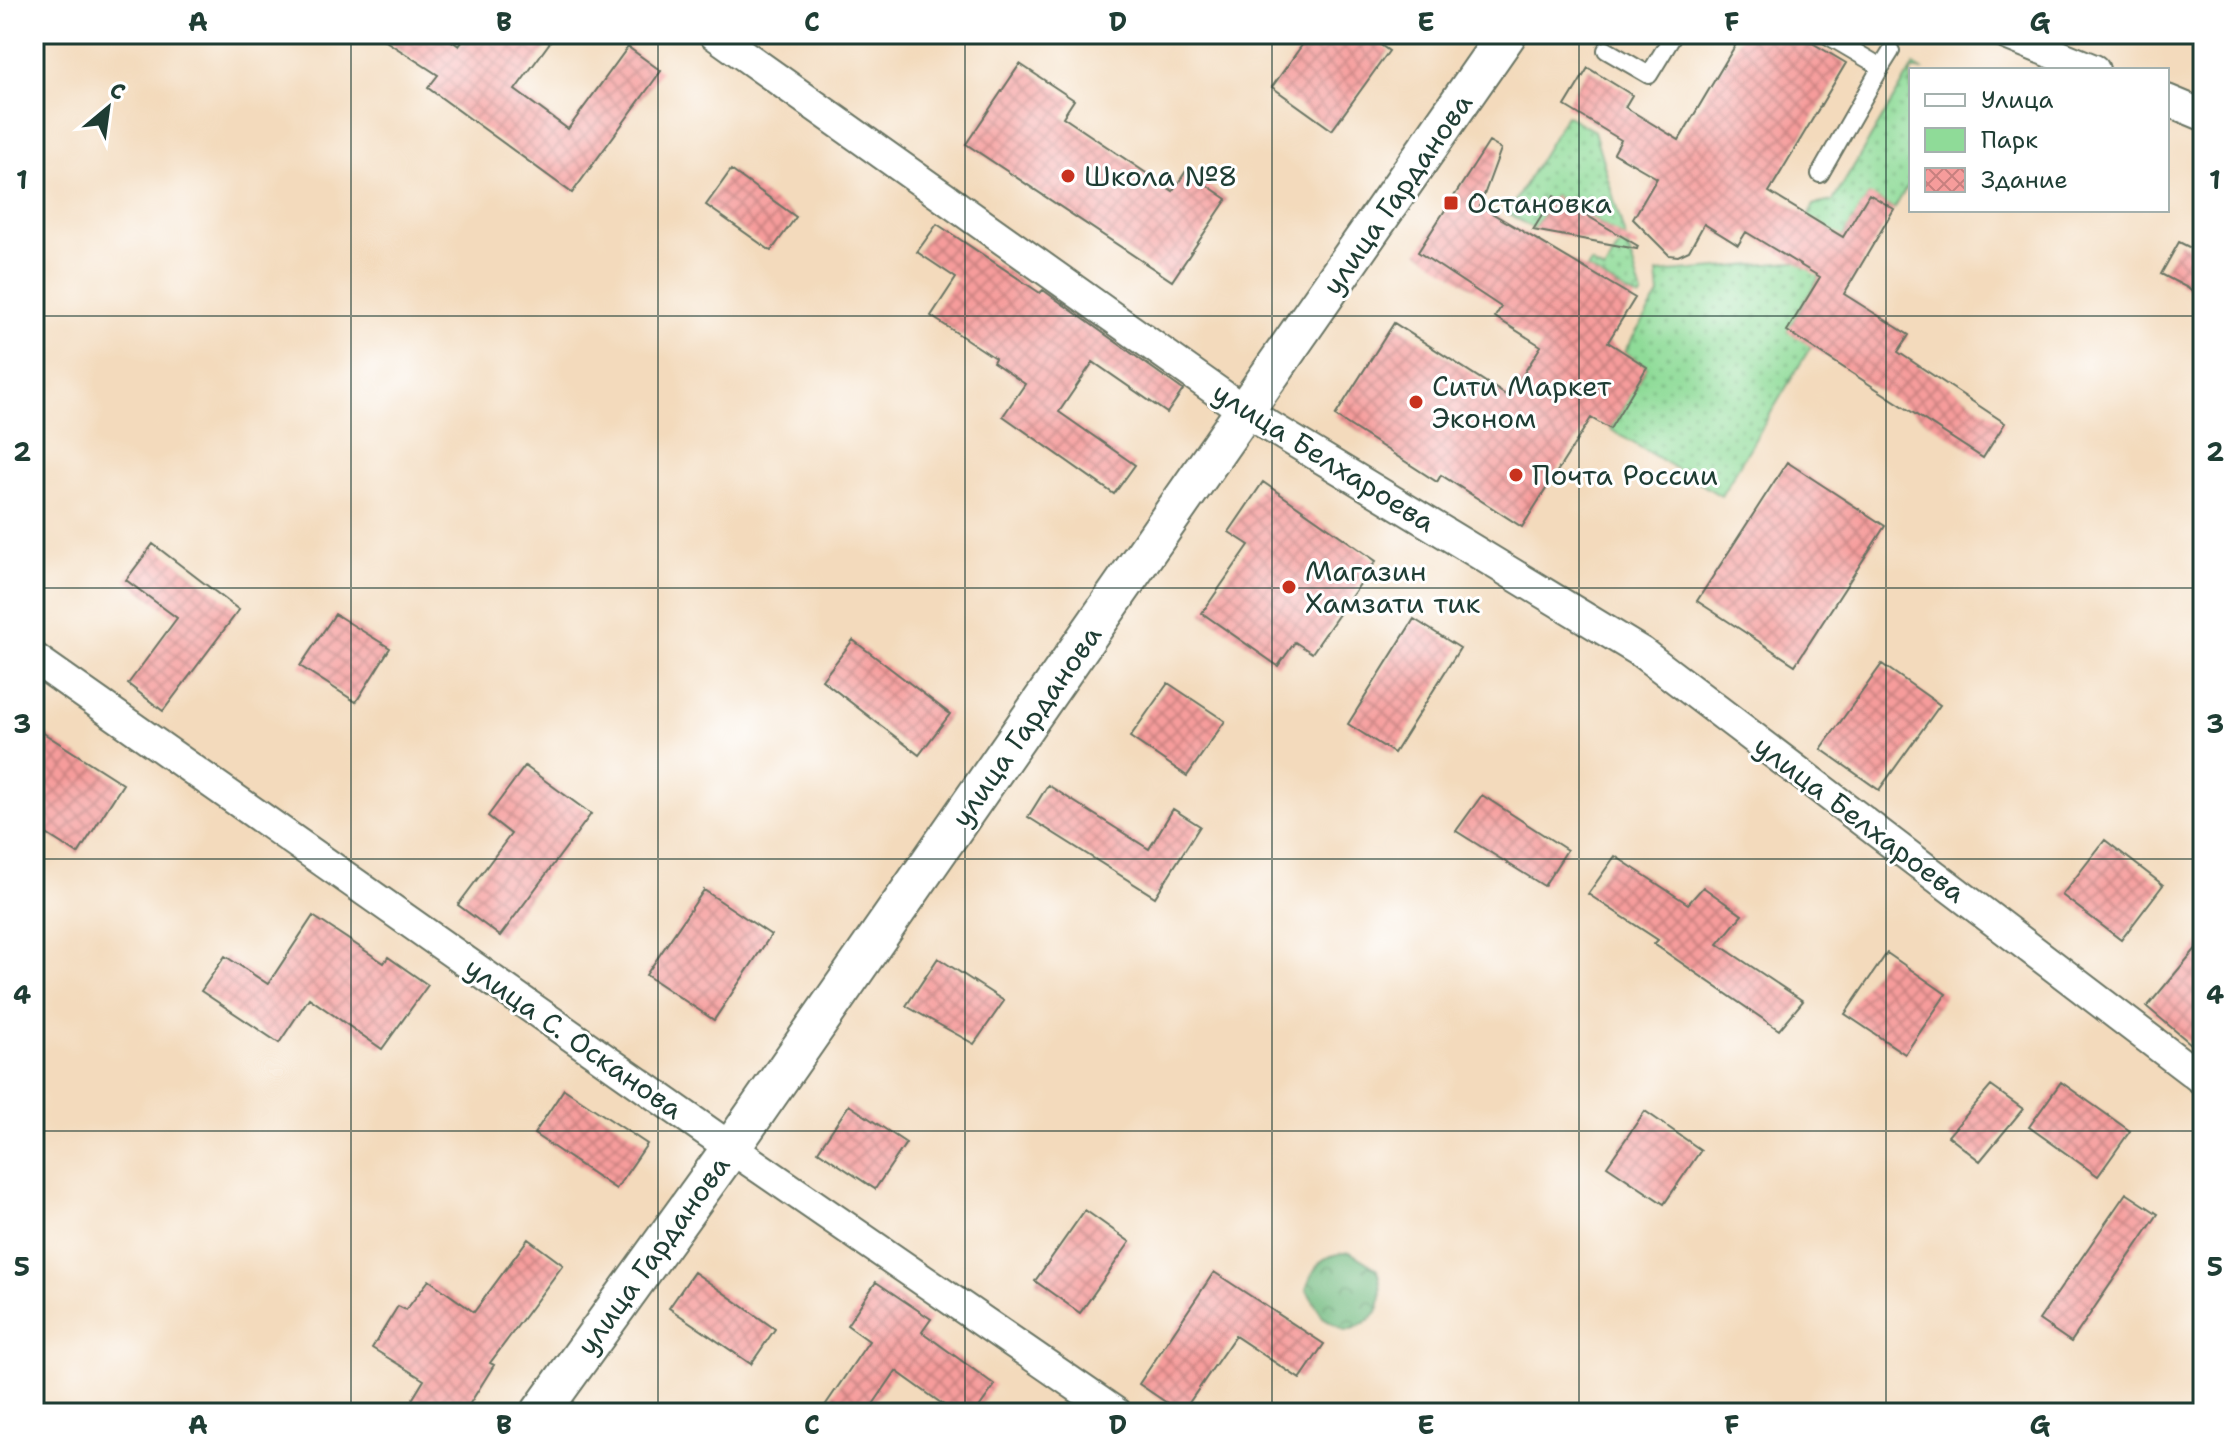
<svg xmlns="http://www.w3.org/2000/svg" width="2237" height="1447" font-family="'Shantell Sans',sans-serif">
  <defs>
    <pattern id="green-dots" width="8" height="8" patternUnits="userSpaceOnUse" patternTransform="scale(2)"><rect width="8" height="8" fill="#8fdb98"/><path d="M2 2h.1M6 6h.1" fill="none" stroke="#74b37d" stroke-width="1.8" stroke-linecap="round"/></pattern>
    <pattern id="forest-crowns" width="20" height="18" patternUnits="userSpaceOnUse" patternTransform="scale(2)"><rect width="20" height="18" fill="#73bb80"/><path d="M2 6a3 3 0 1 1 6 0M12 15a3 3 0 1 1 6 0" fill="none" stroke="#5e996a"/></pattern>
    <pattern id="building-cross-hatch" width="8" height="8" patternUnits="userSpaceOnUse" patternTransform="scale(2)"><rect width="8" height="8" fill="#f69c9b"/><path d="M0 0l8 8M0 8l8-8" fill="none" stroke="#c7807f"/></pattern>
  </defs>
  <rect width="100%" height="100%" fill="#fff"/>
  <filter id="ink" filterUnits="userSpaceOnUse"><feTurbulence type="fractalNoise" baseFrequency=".0125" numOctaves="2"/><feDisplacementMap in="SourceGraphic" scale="16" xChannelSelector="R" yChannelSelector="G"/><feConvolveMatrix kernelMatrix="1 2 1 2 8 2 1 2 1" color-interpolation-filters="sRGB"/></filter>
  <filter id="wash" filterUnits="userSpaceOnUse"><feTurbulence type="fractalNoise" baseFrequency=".006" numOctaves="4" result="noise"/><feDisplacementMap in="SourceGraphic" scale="32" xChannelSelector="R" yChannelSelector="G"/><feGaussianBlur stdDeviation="1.8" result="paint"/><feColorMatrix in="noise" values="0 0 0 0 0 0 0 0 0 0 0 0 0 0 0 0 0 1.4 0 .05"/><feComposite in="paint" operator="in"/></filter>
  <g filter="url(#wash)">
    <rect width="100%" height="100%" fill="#f3dabc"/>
    <path fill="url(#green-dots)" stroke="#578c66" stroke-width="2" d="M1914,65L1922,70H1911V180L1894,209L1869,195L1832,255L1804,224L1814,205L1833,201Z
      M1566,115L1594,131L1642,295L1639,299L1587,269L1591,263L1604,271L1624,238L1554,196L1534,229L1508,213Z
      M1806,261L1823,271L1788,330L1811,346L1721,496L1610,429L1647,367L1624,352L1659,295L1657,273Z"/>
    <path fill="url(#forest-crowns)" stroke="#497c5a" stroke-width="2" d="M1350,1252L1377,1269C1386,1305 1382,1319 1346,1331L1323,1317L1306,1289C1316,1262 1321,1255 1350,1252Z"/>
    <g id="blocks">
      <path fill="url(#building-cross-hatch)" d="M375,34H442L459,46L468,34H556L515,90L568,129L628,47L661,71L572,193L428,88L438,75Z
        M1310,34H1365L1389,51L1332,130L1272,87Z
        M1742,34H1797L1846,63L1769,192L1843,237L1869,194L1894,209L1844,294L1909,335L1898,352L2005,423L1983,458L1787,331L1820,277L1746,232L1738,245L1704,224L1689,251L1678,256L1669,255L1633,219L1657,178L1614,153L1621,140L1565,106L1588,68L1632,95L1625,107L1679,140Z
        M1020,64L1074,100L1063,117L1173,191L1186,171L1227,199L1172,281L966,144Z
        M1489,142L1501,149L1480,206L1635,298L1608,342L1647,367L1610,429L1591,418L1522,527L1441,475L1437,482L1335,416L1394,323L1509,397L1541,346L1495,317L1501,307L1418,252Z
        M731,170L796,217L771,251L706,205Z
        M1554,196L1638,246L1637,249L1533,230Z
        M937,224L1040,293L1043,290L1183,390L1167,413L1093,362L1059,412L1135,465L1114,494L1003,416L1025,384L993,362L995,358L931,316L956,278L917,252Z
        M2179,242L2203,254V296L2161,274Z
        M1787,462L1885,526L1795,665L1697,601Z
        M1263,482L1376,561L1312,653L1295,642L1278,666L1202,613L1249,545L1229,532Z
        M153,544L239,610L163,711L128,684L177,618L126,580Z
        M335,614L390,648L356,702L300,666Z
        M1414,619L1460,648L1394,753L1348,724Z
        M853,640L950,714L919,755L822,680Z
        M1882,664L1940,705L1879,790L1821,749Z
        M1168,683L1225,721L1187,776L1130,737Z
        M34,727L123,784L78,854L34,826Z
        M525,766L591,814L500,936L458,905L511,834L488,816Z
        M1048,785L1149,849L1173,809L1200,826L1155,897L1028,817Z
        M1482,795L1567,850L1544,886L1456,831Z
        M2105,840L2163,885L2121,940L2062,895Z
        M1615,856L1688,904L1703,887L1742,915L1718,944L1803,1001L1779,1030L1654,944L1658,940L1588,894Z
        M704,890L771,935L714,1020L646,975Z
        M313,916L384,963L388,957L428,985L382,1049L309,998L279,1043L201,991L225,956L268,984Z
        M2203,940V1054L2147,1007Z
        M1887,953L1946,994L1905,1054L1845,1014Z
        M938,958L1004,1001L974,1044L906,1006Z
        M2061,1082L2130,1131L2098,1176L2029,1127Z
        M1991,1086L2023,1109L1980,1161L1948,1136Z
        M564,1089L647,1144L616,1189L534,1134Z
        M849,1105L906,1143L875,1189L818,1151Z
        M1645,1111L1701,1150L1664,1204L1607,1166Z
        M2126,1193L2158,1214L2071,1342L2039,1320Z
        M1085,1210L1130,1242L1080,1313L1035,1281Z
        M528,1239L563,1265L490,1363L494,1365L464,1413H404L424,1380L372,1348L398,1306L406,1310L429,1280L474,1312Z
        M694,1272L775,1329L751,1364L669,1308Z
        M1214,1272L1324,1344L1300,1379L1235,1336L1182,1413L1139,1384Z
        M876,1282L931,1319L922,1332L995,1385L975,1413H955L896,1371L867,1413H820L869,1341L847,1325Z"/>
    </g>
  </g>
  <g filter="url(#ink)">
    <use href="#blocks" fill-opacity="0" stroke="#697464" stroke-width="2"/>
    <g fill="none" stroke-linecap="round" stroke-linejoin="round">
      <defs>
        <path id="service" d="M1606,50L1649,75L1674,34
          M1881,67L1891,51
          M1820,174L1881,67L1825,34"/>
        <path id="minor" d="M714,34L1246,412L1641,652L2203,1080
          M2006,34L2094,70
          M2167,100L2203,115
          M34,658L731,1148L1116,1413"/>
        <path id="tertiary" d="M540,1413L731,1148L1507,34"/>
      </defs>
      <use href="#service" stroke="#697464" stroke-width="20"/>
      <use href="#minor" stroke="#697464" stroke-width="34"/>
      <use href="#tertiary" stroke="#697464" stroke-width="42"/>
      <use href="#service" stroke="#fff" stroke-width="16"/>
      <use href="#minor" stroke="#fff" stroke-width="30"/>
      <use href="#tertiary" stroke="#fff" stroke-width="38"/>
    </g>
  </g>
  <path fill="none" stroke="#1f3d34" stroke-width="2" stroke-opacity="0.55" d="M351,34V1413M658,34V1413M965,34V1413M1272,34V1413M1579,34V1413M1886,34V1413M34,316H2203M34,588H2203M34,859H2203M34,1131H2203"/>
  <g fill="#c8321e" stroke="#fff" stroke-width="3">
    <circle cx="1068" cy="176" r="8"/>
    <rect x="1443" y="195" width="16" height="16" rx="4"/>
    <circle cx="1416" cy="402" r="8"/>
    <circle cx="1516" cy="475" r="8"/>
    <circle cx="1289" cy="587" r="8"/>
  </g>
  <g text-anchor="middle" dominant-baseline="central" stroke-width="6" stroke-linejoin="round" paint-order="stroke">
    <g font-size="28" fill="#1f3d34" stroke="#fff" text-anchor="start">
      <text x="1084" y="176">Школа №8</text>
      <text x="1467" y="203">Остановка</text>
      <text x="1432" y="386">Сити Маркет<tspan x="1432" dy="32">Эконом</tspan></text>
      <text x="1532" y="475">Почта России</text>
      <text x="1305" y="571">Магазин<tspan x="1305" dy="32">Хамзати тик</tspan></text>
    </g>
    <g font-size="28" fill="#1f3d34" stroke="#fff">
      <text transform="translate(1397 194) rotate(-55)">улица Гарданова</text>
      <text transform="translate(1324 457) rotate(32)">улица Белхароева</text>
      <text transform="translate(1026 726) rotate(-55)">улица Гарданова</text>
      <text transform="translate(1860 819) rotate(37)">улица Белхароева</text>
      <text transform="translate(574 1038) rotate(35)">улица С. Осканова</text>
      <text transform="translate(653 1255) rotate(-54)">улица Гарданова</text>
    </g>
  </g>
  <rect width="2237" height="1447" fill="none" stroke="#fff" stroke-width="88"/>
  <rect x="1909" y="68" width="260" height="144" fill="#ffffff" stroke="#a5b1ae" stroke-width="2"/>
  <rect x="1925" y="94" width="40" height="12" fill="#ffffff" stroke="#a5b1ae" stroke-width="2"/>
  <text x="1981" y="108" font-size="24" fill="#1f3d34">Улица</text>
  <rect x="1925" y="128" width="40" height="24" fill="#8fdb98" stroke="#a5b1ae" stroke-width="2"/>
  <text x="1981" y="148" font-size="24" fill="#1f3d34">Парк</text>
  <rect x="1925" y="168" width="40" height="24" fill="url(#building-cross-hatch)" stroke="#a5b1ae" stroke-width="2"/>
  <text x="1981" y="188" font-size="24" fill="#1f3d34">Здание</text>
  <g transform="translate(108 108) rotate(29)" stroke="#ffffff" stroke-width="6" paint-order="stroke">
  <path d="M0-6L14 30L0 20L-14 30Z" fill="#1f3d34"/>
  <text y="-12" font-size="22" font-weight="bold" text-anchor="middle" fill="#1f3d34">С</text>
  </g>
  <rect x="44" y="44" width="2149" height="1359" fill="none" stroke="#1f3d34" stroke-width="3"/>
  <g font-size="26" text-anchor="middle" font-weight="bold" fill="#1f3d34">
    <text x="198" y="31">A</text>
    <text x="504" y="31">B</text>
    <text x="812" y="31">C</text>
    <text x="1118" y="31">D</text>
    <text x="1426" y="31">E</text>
    <text x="1732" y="31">F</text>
    <text x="2040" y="31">G</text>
    <text x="22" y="189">1</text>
    <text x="2215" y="189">1</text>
    <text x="22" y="461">2</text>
    <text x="2215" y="461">2</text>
    <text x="22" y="733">3</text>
    <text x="2215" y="733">3</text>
    <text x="22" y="1004">4</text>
    <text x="2215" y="1004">4</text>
    <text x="22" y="1276">5</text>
    <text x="2215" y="1276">5</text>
    <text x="198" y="1434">A</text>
    <text x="504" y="1434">B</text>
    <text x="812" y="1434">C</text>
    <text x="1118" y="1434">D</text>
    <text x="1426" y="1434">E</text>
    <text x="1732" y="1434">F</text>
    <text x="2040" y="1434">G</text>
  </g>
</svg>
